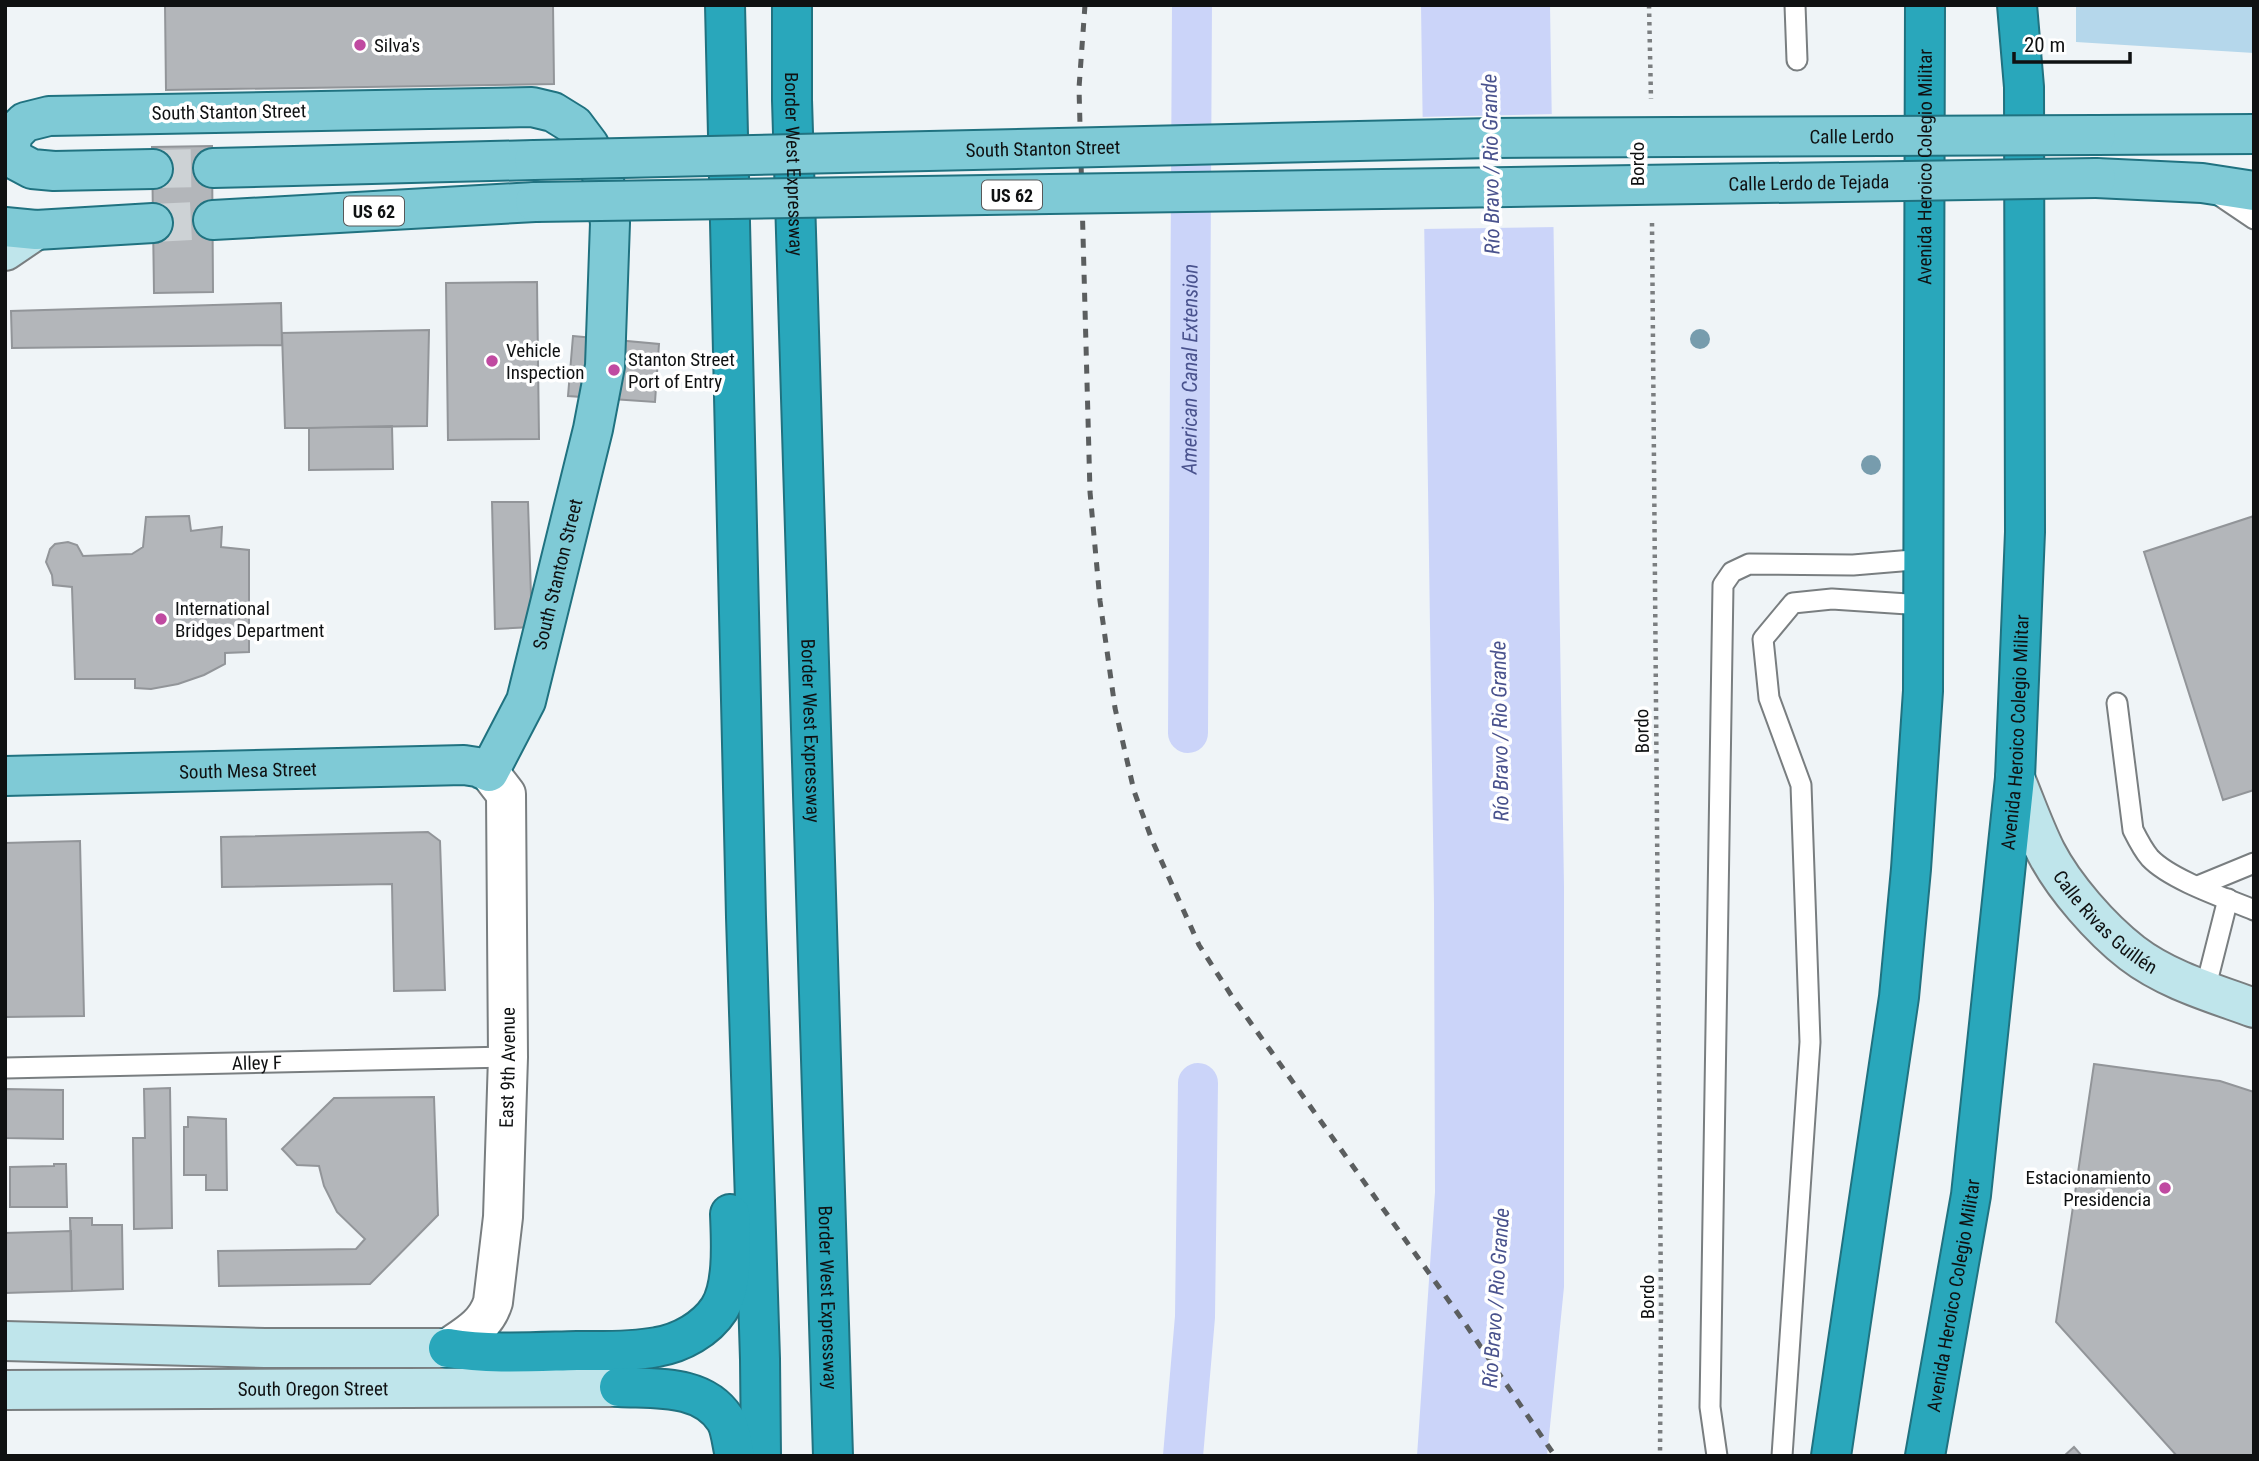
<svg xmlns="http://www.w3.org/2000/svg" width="2259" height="1461" font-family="'Roboto Condensed',sans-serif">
  <rect width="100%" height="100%" fill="#eff4f7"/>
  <path fill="#b5d7eb" d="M2076,5H2254V53L2076,42Z"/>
  <path fill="#cbd4f9" d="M1421,5H1550L1564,887V1287L1547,1456H1417L1435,1192L1434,904Z"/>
  <path fill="#eff4f7" d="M1555,114L1557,227L1421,229L1419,117Z"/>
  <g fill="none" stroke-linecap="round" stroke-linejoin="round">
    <g stroke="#cbd4f9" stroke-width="40">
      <path id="s1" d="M1188,733L1192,5"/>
      <path d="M1183,1456L1195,1317L1198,1083"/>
    </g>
  </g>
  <path fill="#b3b6ba" stroke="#929599" stroke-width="2" d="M165,5H553L554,84L166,90Z
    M212,146L213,292L154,293L152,147Z
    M537,282L539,439L448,440L446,283Z
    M281,303L282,345L12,348L11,311Z
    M429,330L427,426L285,428L282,333Z
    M573,336L659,344L655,402L568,396Z
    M392,426L393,469L309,470V428Z
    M492,502H528L532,627L495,629Z
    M189,516L191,531L222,527L221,547L249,550V652L225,653V664L204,675L178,684L151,689L135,688V679H75L72,587L53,585L52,575L46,562L50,549L55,544L68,542L77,545L83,556L132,554L143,547L146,517Z
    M2254,516V790L2223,800L2144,552Z
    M428,832L440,841L445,990L394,991L392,884L222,887L221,837Z
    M80,841L84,1016L5,1017V843Z
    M2094,1064L2220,1081L2254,1092V1456H2177L2056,1322Z
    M170,1088L172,1228L134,1229L133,1138H145L144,1089Z
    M5,1089L63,1090V1139L5,1138Z
    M434,1097L438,1215L370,1284L219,1286L218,1251L356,1249L365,1239L337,1212L324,1186L319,1166L297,1165L282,1149L334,1098Z
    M188,1117L226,1119L227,1190H206V1175H184V1127H188Z
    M54,1164H66L67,1207H10V1167L54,1166Z
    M70,1218H92V1225H122L123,1289L72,1291Z
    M71,1231L72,1291L5,1293V1233Z
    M2074,1447L2082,1456H2064Z"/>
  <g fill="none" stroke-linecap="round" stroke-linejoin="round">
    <path stroke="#cdd2d5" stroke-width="38" stroke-dasharray="38 19" stroke-linecap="butt" d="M153,169L213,168
      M153,223L213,220"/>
    <defs>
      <g id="lane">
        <path d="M1795,5L1797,60"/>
        <path d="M2217,194L2254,219"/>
        <path d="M2117,703L2133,830C2138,840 2143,850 2150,858C2171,880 2225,898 2254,910"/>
        <path d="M2198,886L2254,863"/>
        <path d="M2205,990L2228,899"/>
        <path id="s2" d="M5,1068L508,1057"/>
        <path d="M1717,1456L1710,1407L1723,585L1732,572L1749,564L1853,565L1925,559"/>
        <path d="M1782,1456L1810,1042L1801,785L1769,698L1763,639L1793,603L1832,599L1923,605"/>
      </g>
      <g id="street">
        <path id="s3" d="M448,1348C467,1335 486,1325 493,1302L503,1217L508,1057L506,794L489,772"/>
      </g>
      <g id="secondary">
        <path d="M5,251L36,230"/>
        <path id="s4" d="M2015,778C2025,802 2034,828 2046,852C2064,887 2101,929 2132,953C2167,980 2213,993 2254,1008"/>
        <path d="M5,1341L265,1348H448"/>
        <path id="s5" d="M5,1390L619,1387"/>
      </g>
      <g id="primary">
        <path d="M2096,135L2254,134"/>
        <path d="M213,168L534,160"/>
        <path d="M2096,178L2202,183L2254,191"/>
        <path d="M213,220L535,202"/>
        <path d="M5,227L36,230L153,223"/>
        <path id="s6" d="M5,776L464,765L477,767L489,772L526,701L593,429L605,366L610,223L604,180L589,145L574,125L553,112L532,107L49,116L25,122L13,134L10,149L17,161L32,169L54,171L153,169"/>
      </g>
      <g id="highway">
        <path d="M725,5L746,917L760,1359L761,1456"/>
        <path id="s7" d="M792,5V100L833,1456"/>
        <path d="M448,1348C491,1355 534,1352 577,1351C603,1351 631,1352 657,1347C681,1343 706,1329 719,1309C734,1285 731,1241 730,1214"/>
        <path d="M619,1387C656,1389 702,1384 725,1419C731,1428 732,1445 735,1456"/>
        <path id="s8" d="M1831,1456L1899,997L1911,869L1923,691L1925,5"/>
        <path id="s9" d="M1925,1456L1971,1195L2015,778L2025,532L2024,87L2017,5"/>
      </g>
    </defs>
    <use href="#lane" stroke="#797e80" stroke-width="23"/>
    <use href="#street" stroke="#797e80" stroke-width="42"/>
    <use href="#secondary" stroke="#797e80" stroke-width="42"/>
    <use href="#primary" stroke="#207280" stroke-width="42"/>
    <use href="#highway" stroke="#207280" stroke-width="42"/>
    <path stroke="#7b7e80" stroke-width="4.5" stroke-dasharray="3.5 5" stroke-linecap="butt" d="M1649,5L1651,99
      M1652,223L1661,1304L1660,1456"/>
    <use href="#lane" stroke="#fff" stroke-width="19"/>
    <use href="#street" stroke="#fff" stroke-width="38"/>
    <use href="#secondary" stroke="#bfe5eb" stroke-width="38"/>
    <use href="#primary" stroke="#7fcad6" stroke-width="38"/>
    <use href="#highway" stroke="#29a7bb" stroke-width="38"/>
    <path stroke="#5b5e5f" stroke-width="5" stroke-dasharray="9 9" stroke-linecap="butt" d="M1085,5L1079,88L1090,492L1100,601L1115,708L1134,791L1152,840L1199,945L1233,998L1466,1325L1555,1456"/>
    <defs>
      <g id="primary-bridge">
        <path id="s10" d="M534,160L1492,138L2096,135"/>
        <path id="s11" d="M535,202L2096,178"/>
      </g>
    </defs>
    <use href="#primary-bridge" stroke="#207280" stroke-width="42" stroke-linecap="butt"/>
    <use href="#primary-bridge" stroke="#7fcad6" stroke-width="38"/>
  </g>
  <g fill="#779cad">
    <circle cx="1700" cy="339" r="10"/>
    <circle cx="1871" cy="465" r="10"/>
  </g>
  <g fill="#c04aa1" stroke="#fff" stroke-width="2.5">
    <circle cx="360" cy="45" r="7"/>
    <circle cx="492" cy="361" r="7"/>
    <circle cx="614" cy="370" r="7"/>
    <circle cx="161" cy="619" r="7"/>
    <circle cx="2165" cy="1188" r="7"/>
  </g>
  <g text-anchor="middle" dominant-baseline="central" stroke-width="7" stroke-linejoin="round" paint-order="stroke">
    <g fill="#fff" stroke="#575859" stroke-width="2">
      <rect x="982" y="180.5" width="60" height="29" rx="5"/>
      <rect x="344" y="196.5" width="60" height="29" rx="5"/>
    </g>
    <g font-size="18" font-weight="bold" fill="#0f1112">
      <text x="1012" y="195">US 62</text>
      <text x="374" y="211">US 62</text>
    </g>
    <g font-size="19" fill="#0f1112" stroke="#fff" text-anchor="start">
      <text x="374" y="45">Silva's</text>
      <text x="506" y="350">Vehicle<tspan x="506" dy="22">Inspection</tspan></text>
      <text x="628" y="359">Stanton Street<tspan x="628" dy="22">Port of Entry</tspan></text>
      <text x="175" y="608">International<tspan x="175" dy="22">Bridges Department</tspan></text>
      <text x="2151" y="1177" text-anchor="end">Estacionamiento<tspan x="2151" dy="22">Presidencia</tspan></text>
    </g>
    <g font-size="19" fill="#0f1112" stroke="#fff">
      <text transform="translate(229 112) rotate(-1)">South Stanton Street</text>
      <text stroke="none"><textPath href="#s10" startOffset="1318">Calle Lerdo</textPath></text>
      <text stroke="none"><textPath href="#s10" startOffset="509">South Stanton Street</textPath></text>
      <text stroke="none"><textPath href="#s7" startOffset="159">Border West Expressway</textPath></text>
      <text transform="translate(1637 164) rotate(-90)">Bordo</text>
      <text stroke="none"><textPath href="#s8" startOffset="1295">Avenida Heroico Colegio Militar</textPath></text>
      <text stroke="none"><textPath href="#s11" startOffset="1274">Calle Lerdo de Tejada</textPath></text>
      <text stroke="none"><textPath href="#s6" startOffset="696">South Stanton Street</textPath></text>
      <text stroke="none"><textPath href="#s7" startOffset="726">Border West Expressway</textPath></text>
      <text transform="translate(1642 731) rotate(-91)">Bordo</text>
      <text stroke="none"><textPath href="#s9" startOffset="730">Avenida Heroico Colegio Militar</textPath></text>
      <text stroke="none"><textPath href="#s6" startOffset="243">South Mesa Street</textPath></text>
      <text stroke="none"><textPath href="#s4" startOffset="173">Calle Rivas Guillén</textPath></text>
      <text stroke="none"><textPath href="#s2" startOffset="252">Alley F</textPath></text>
      <text stroke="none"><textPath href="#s3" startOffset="301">East 9th Avenue</textPath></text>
      <text stroke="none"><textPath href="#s9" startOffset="163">Avenida Heroico Colegio Militar</textPath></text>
      <text stroke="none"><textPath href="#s7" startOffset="1293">Border West Expressway</textPath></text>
      <text transform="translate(1647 1297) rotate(-90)">Bordo</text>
      <text stroke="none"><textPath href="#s5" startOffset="308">South Oregon Street</textPath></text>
    </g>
    <g font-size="21" font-style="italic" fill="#49528d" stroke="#fff">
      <text transform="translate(1491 164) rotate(-91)">Río Bravo / Rio Grande</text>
      <text stroke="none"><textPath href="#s1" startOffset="364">American Canal Extension</textPath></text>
      <text transform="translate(1500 731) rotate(-91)">Río Bravo / Rio Grande</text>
      <text transform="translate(1496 1298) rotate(-86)">Río Bravo / Rio Grande</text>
    </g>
  </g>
  <rect width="2259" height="1461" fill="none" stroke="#0f1112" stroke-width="14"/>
  <path d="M2014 52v10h116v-10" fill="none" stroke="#0f1112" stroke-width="3.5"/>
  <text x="2024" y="52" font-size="21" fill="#0f1112" stroke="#ffffff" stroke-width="5" paint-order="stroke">20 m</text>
</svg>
